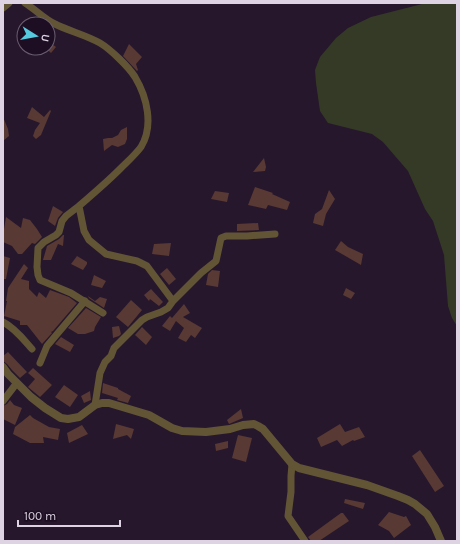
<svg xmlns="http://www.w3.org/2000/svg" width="460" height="544" font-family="Karla,sans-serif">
  <rect width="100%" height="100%" fill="#26172d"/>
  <path fill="#343a26" d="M426,3H457V326L452,318L448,306L444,255L433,221L425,209L408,171L383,142L372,134L328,123L320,111L316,83L315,70L320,57L336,38L348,28L371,17Z"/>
  <path fill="#583934" d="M48,41L56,47L51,53L48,50Z
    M129,44L142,57L136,64L138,70L137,71L123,56Z
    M32,107L44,117L50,110L51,111L41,135L36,139L33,136L35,130L40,123L27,118Z
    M3,117L8,129L9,136L3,141Z
    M127,127V139L125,144L118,147L112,145L104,151L103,139L108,138H112L118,135L121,130Z
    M264,158L266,167L265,171L253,172Z
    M255,187L273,193L272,194L290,202L287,210L268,205L266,209L248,205Z
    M329,190L335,199L326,214L323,226L313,223L315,214L322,209Z
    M215,191L229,193L227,202L211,199Z
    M53,206L63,212L58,218L55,226L48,221Z
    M6,217L21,228L23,218L30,220L37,229L42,237L35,244L32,243L22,254H18L12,246L3,242V235Z
    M258,223L259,230L237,231V224Z
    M63,235H64L63,246L58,244L51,260H43L47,246L59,239Z
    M341,241L348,247L363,254L361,265L335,250Z
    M171,243L169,256L152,254L154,244Z
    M3,256L10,258L6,279H3Z
    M77,256L87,262V264L83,270L71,264Z
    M24,264L28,268L21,279L29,281V289L37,297L39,292L46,298L50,290L69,297L77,303L53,331L51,332L52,333L42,344L27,325H20V321L4,316L7,301H6L8,288Z
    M167,268L176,279L169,285L160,274Z
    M212,270L220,271L218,287L206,285L208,274Z
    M94,275L106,281L102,288L91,285Z
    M346,288L355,293L351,299L343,295Z
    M151,289L163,302L159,306L150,299L149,301L144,295Z
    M88,296L95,301L100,297L107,299L104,308L89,298Z
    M131,300L142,310L128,327L116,317Z
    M184,304L190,313L183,317L202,328L195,338L191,335L186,342L178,338L184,328L176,321L170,331L162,326L170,316L172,318Z
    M86,308L101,317L95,327L94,331L85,334H78L68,328Z
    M119,326L121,334L119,336L113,338L112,327Z
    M142,327L152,337L146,345L135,335Z
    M61,337L74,345L70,352L55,344Z
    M8,352L27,372L20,378L12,370L7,364L3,361V356Z
    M33,368L52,385L40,397L28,387L35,379L28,373Z
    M103,383L118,388V389L131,396L128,403L117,400L118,398L102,393Z
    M64,385L78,395L70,407L55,397Z
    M90,391L91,400L84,403L81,396Z
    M10,400L14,405L22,408L15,425L3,419V406L7,404Z
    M241,409L243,418L229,424L227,420Z
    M30,415L33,418L49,427L60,429L58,440L43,437L44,443H30L13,434L15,427Z
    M116,424L134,429L131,439L127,435L113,439Z
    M340,424L345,432L359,427L365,437L354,441L353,440L342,446L337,440L321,447L317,438Z
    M82,425L88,434L69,443L67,433Z
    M238,435L252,438L246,462L232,458Z
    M228,441V448L216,451L215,444Z
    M420,450L444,486L435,492L412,456Z
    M345,499L365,503L363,509L344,503Z
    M389,512L404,517L406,516L411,525L394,538L389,531L378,525Z
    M341,513H343L349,521L319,541H311L308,537Z"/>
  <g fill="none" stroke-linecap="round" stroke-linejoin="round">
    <path stroke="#625535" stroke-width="7" d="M25,3C35,9 44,19 55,24C69,31 86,35 100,43C110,49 128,66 135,77C147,97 154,126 141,147C135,155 127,162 120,169C107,182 93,194 79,206L84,231L89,240L106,254L137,261L147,266L173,301
      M3,8L9,3
      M79,206L66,216L62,221L59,232L56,235L44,242L38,248L37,267L38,275L40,280L71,293L103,313
      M3,322C15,328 24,340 32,349
      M40,363L47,346L85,301
      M3,401L16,384
      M95,405L100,373L105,362L111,356L114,348L142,320L147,317L161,312L168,308L173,301L201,273L216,261L221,238L226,236H247L275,234
      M292,464L291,476V492L288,516L305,541"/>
    <path stroke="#625535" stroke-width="8" d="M3,367L8,374L31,397L45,408L61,418L68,419L79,417L95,405L102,403H109L149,415L172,428L182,431L206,432L230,429L243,425L254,424L258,426L263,429L292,464L299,468L367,485L398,496L408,500L415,504L427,514L435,527L441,541"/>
  </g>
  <rect width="460" height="544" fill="none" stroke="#ddd3e2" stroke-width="8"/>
  <g transform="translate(36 36) rotate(101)"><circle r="19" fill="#1d0e23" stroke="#6a5d6f"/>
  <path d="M0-3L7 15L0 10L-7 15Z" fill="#55cadf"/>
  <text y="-6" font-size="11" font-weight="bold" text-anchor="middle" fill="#ddd3e2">U</text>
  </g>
  <path d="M18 520v6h102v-6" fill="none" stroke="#ddd3e2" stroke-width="2"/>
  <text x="24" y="520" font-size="12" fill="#ddd3e2" stroke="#1d0e23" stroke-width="3" paint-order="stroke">100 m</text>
</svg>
